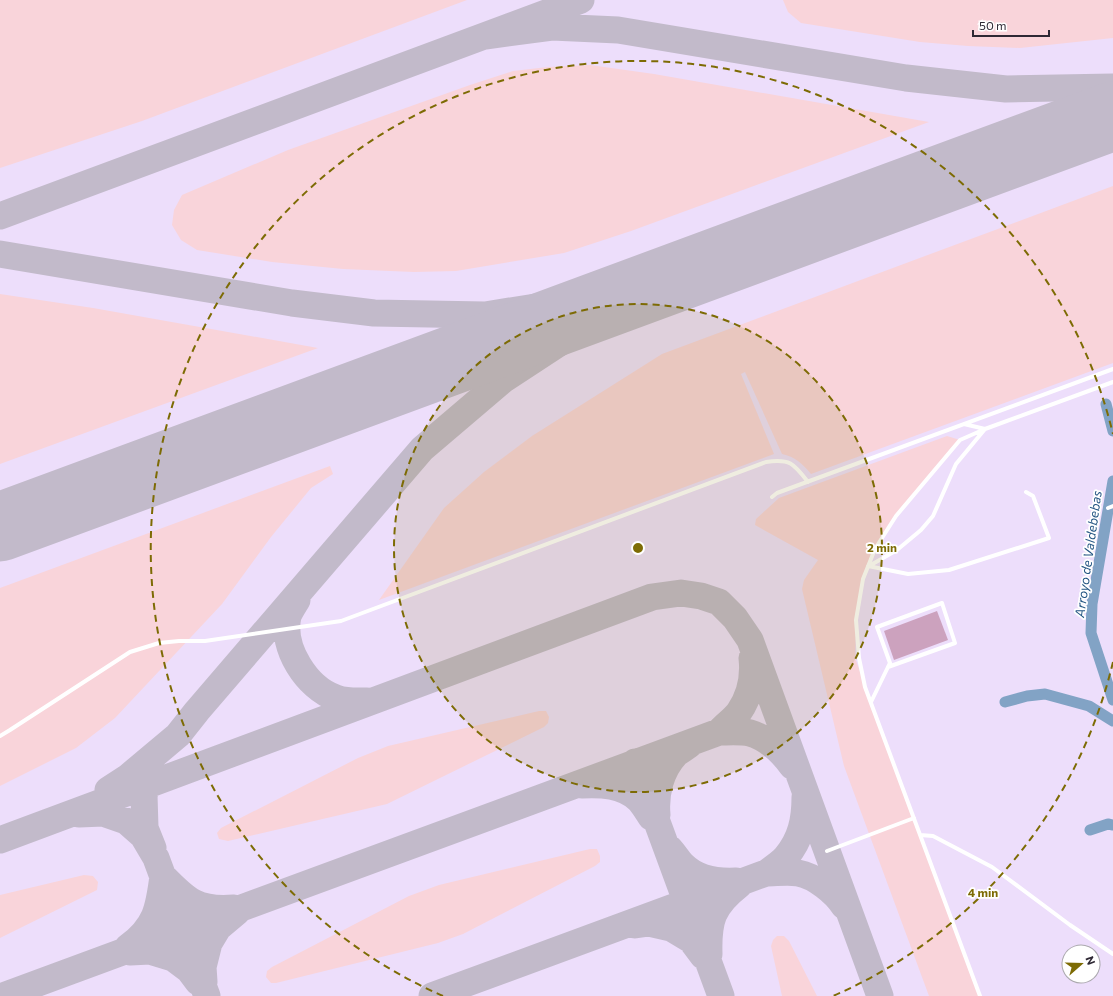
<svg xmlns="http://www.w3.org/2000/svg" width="1113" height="996" font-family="Commissioner,sans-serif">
  <rect width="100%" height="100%" fill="#f5ecfe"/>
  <path fill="#eddefb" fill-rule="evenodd" d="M0,0H1113V996H0ZM1069,952H1093V976H1069Z"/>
  <path fill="#f9d4da" d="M0,0H467L142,121L0,168Z
    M783,0H1113V38L1020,48L968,46L920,42L801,23L788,12Z
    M590,65L654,74L929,122L631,231L564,253L456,271L414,272L343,269L272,262L197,250L181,240L172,225L174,210L182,195L288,150L470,85L513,71L548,67Z
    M1113,186V363L811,474C802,463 795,457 782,454L745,372L741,374L774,454L379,600L444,508L484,472L532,436L662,354Z
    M0,294L93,308L318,348L0,464Z
    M947,436L960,440C925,482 879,526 863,579C856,603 856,633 855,658L980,996H929L844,766L802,589L804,580L818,560L755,525L756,519L779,498Z
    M330,466L333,474L311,488L271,537L222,604L115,718L76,748L0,786V588Z
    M539,711H546L549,717L548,723L544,727L387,804L228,841L219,839L217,833L221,828L358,758L388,746Z
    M590,849H597L600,856V862L595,866L463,934L438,943L276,983H271L266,977L267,971L272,967L409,896L439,885Z
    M84,875L93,876L98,882L97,890L0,938V895Z
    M777,936H784L789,941L817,996H782L771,946L773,940Z"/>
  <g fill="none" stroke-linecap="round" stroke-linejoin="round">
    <path stroke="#82a3c5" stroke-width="11" d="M1106,404L1113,431
      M1113,481L1092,604L1091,633L1113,700
      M1005,702L1027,696L1045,694L1089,706L1113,721
      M1090,830L1108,824L1113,825"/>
    <path stroke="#c2baca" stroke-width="27" d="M485,36L552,27L618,30L906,78L1006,89L1113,87
      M0,216L581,0
      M0,254L292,303L374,313L485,315L586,299L643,282
      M297,600C294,605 290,611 288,616C281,648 307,688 336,698C346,702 357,701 367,701
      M719,732C725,725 734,719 739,712C750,696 754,676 752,658
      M635,762L721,996
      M152,771L144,795L145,828L153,848
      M582,785C602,784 622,785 638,799C643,804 647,811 651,817
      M108,790L128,777L178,735L197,711L422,449L503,380L593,321L731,256
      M79,814L103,813L126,821L143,836L156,858L207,996
      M657,815C655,793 661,770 676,754C680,751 685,748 689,745
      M0,840L652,597L681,593L701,596L719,602L735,618L750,640L880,996
      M669,848C674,853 678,860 683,865C697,879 717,882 736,881
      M766,873C776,873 788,871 798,873C815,876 835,892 844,906
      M635,925L649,923L671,928L691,940L703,956
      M128,947C156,927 159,908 163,876C187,901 198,911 234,908
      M130,952L150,951L173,958L189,970L198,982
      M709,954C708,921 712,906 739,885
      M204,982L203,967L209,943L218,928L237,912
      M3,996L719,732C728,732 741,731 750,733C767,738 782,752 792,766
      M432,996L766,873C773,868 781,863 786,857C801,839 805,820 805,797"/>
    <path stroke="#c2baca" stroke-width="69" d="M0,527L1113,116"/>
  </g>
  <path fill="#cca2be" d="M937,611L948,640L894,660L884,631Z"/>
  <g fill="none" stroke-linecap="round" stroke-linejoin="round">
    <path stroke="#fff" stroke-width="4" d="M772,497L777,493L1113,369
      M1108,508L1113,506
      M868,566L908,574L949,570L1049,538L1033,496L1026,492
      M869,566L897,550L921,530L933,516L956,464L985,429L964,424
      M871,702L888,667L890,663L877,627L942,603L955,643L888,667
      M0,736L10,730L130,652L159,643L179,641H205L341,621L766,462C790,458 794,464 808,482
      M920,835L933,836L992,867L1070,925L1113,954
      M827,851L914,818
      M980,996L865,687L859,658L856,620L863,579L875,549L896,516L960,440L985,429L1113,382"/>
  </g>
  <circle cx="638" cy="548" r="244" fill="#7d6b04" fill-opacity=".12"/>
  <g fill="none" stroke="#7d6b04" stroke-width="2" stroke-dasharray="7 5">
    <circle cx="638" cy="548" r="244"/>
    <path d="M1113 662A488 488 0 0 1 833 996M443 996A488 488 0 1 1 1113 434"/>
  </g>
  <g text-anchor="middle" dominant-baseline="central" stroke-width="3.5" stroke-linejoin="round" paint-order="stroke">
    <g font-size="13" font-style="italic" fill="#235482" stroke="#fff">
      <text transform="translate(1088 554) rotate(-82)">Arroyo de Valdebebas</text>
    </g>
  </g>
  <circle cx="638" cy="548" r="6" fill="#7d6b04" stroke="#fff" stroke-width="2"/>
  <g font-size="12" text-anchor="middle" font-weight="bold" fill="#7d6b04" stroke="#fff" stroke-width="3.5" stroke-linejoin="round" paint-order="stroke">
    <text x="882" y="552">2 min</text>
    <text x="983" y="897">4 min</text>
  </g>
  <g transform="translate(1081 964) rotate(70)"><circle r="19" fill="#ffffff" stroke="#aba9ae"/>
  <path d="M0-3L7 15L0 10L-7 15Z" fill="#7d6b04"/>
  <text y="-6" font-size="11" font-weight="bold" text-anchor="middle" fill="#2e2834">N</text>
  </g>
  <path d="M973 30v6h76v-6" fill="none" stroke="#2e2834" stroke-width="2"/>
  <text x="979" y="30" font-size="12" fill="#2e2834" stroke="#ffffff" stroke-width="3" paint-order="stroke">50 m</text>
</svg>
